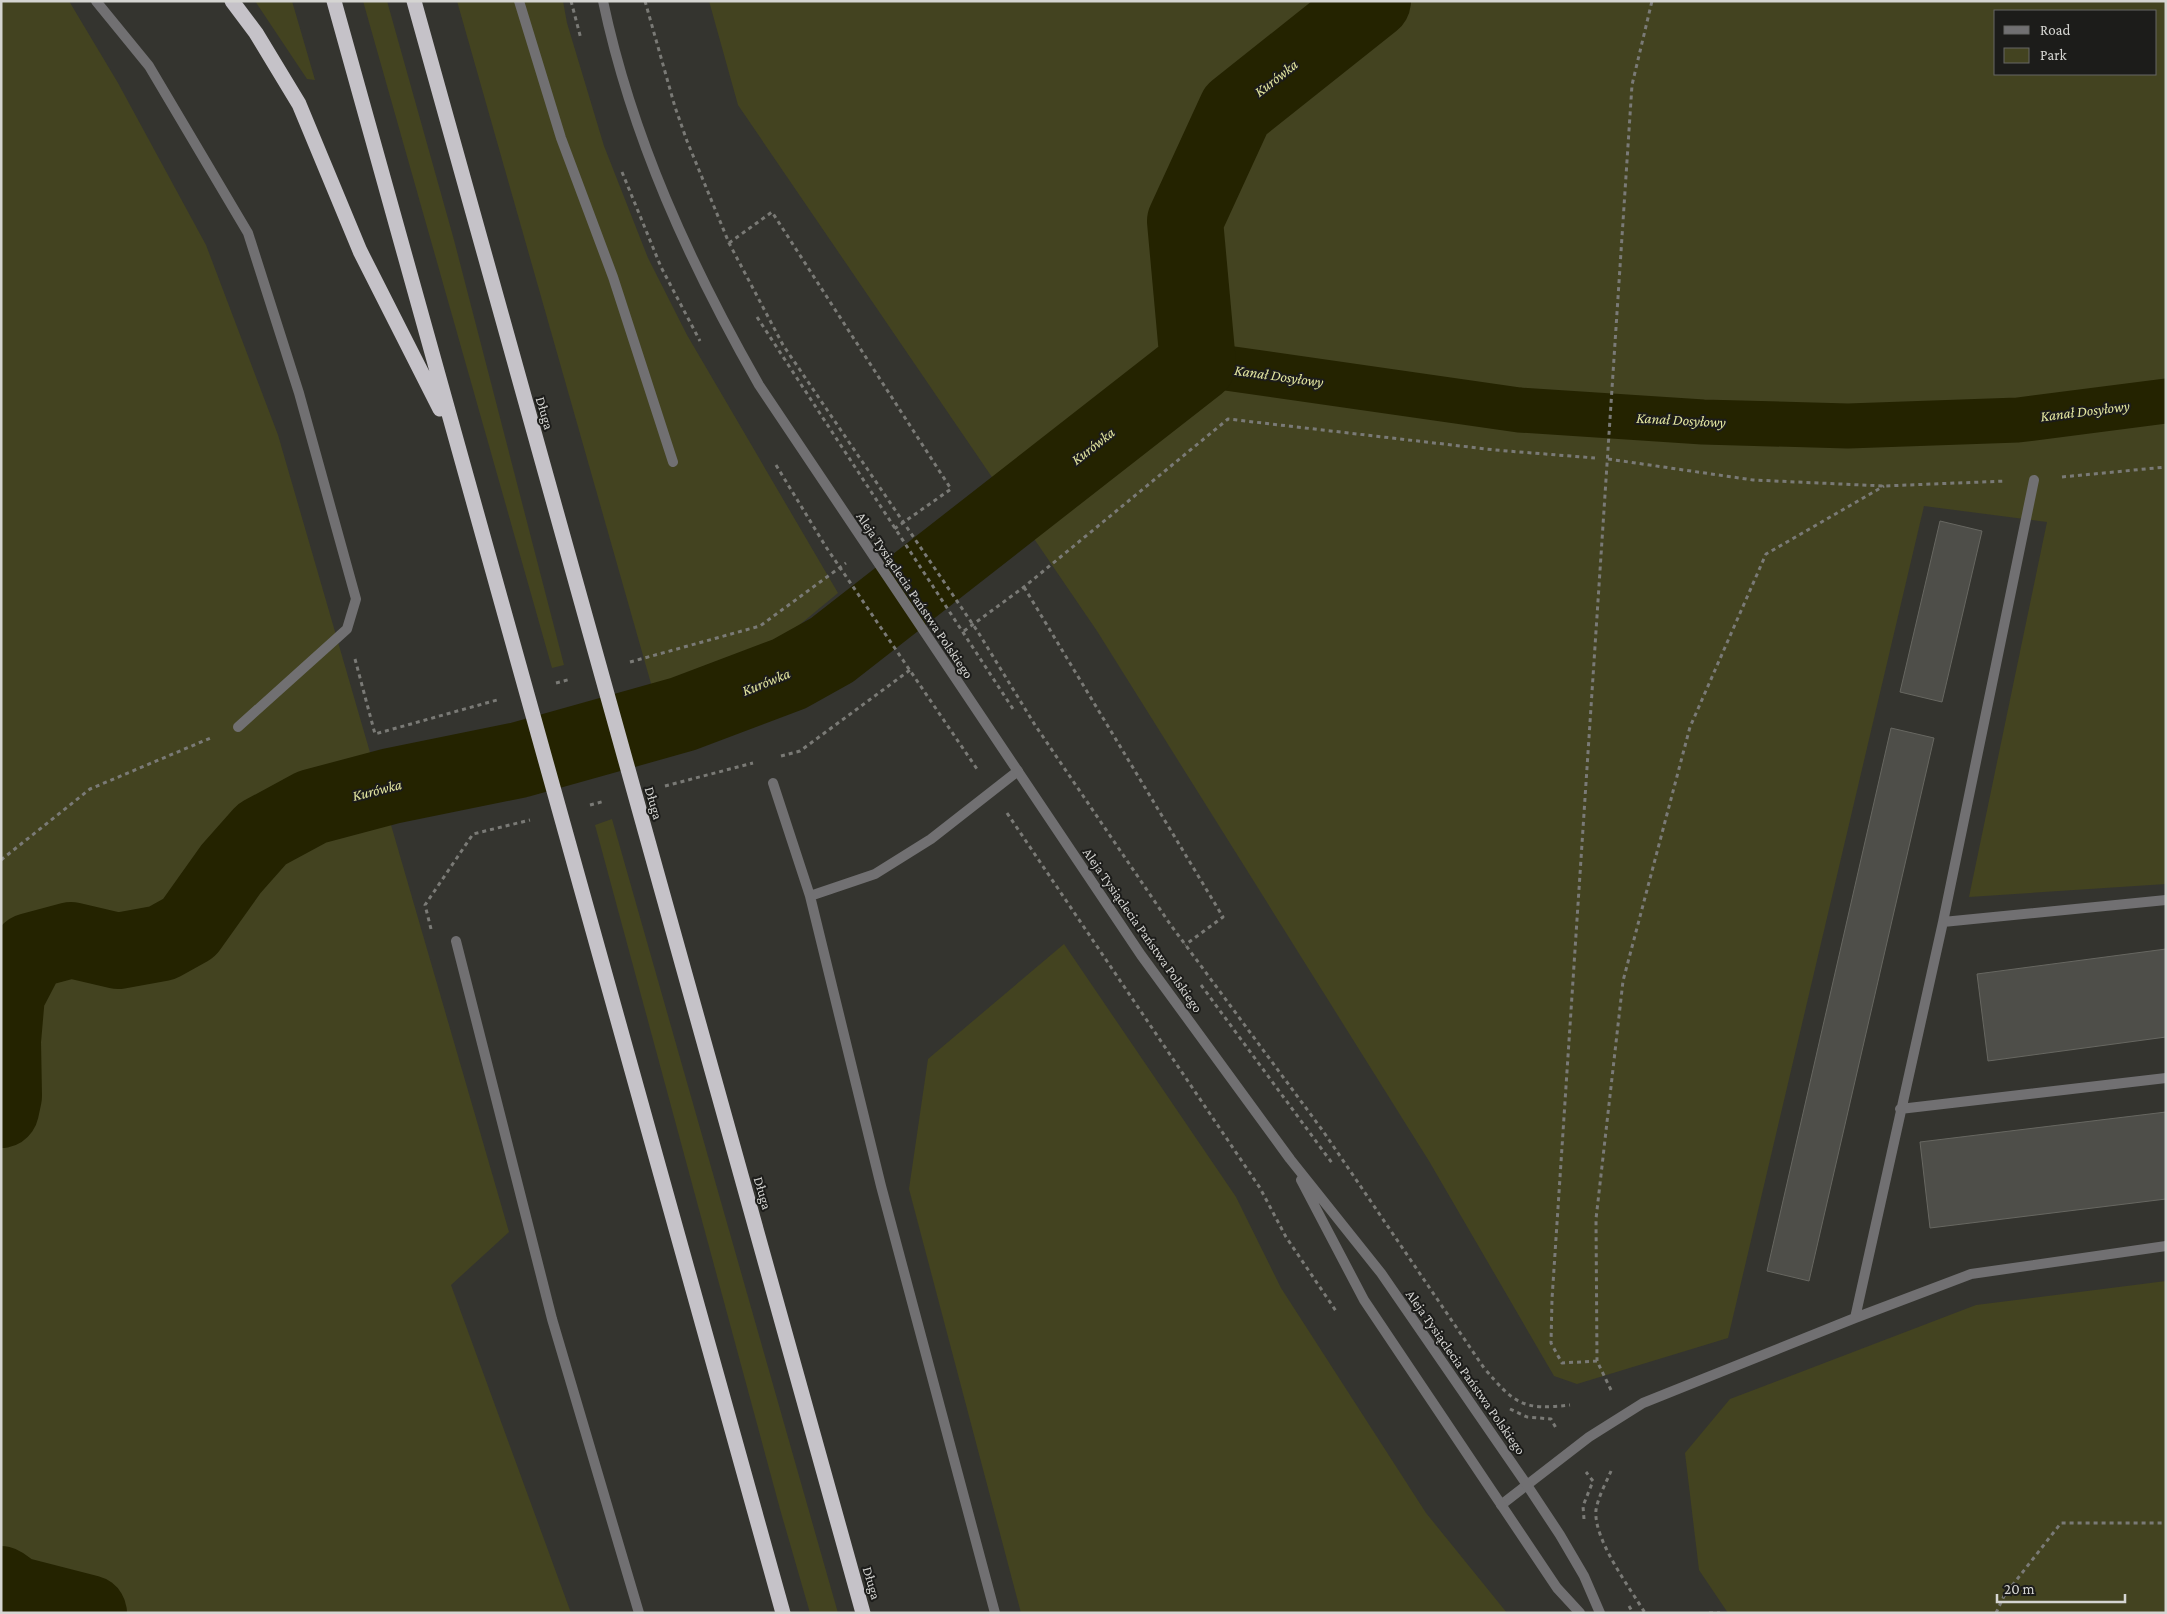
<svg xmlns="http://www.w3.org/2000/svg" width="2167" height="1614" font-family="'Crimson Pro',serif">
  <rect width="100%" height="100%" fill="#34342f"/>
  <path fill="#434320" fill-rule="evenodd" d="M1,1H69L118,83L206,245L278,435L509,1232L451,1285L571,1613H1Z
    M255,1H292L315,80L307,79Z
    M363,1H387L454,240L564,665L552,668Z
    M457,1H563L567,23L604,146L648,258L687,335L838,593L786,636L705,669L652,687Z
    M709,1H2166V884L1969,897L2047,522L1924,506L1728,1338L1577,1384L1554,1376L1429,1161L1097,631L738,105ZM1996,11H2156V74H1996Z
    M612,819L838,1613H810L780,1509L595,825Z
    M1064,944L1236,1197L1281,1288L1426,1513L1507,1613H1021L909,1189L928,1059Z
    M2166,1281V1613H1728L1699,1570L1685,1453L1730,1399L1976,1305Z"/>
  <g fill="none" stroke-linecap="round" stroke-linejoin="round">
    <path stroke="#242300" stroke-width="45" d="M1198,364L1519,410L1703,422L1848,426L2018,420L2166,401"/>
    <path stroke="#242300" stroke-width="76" d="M1,1110L4,1096L3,1041L7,995L30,951L71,940L118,951L162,943L189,928L231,869L262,834L312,807L391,786L519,760L683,714L789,674L832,650L1198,364L1185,221L1236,110L1373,1
      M1,1584L15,1594L89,1613"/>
  </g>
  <path fill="#4e4e49" stroke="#676761" d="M1940,521L1982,531L1942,702L1900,692Z
    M1891,728L1934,738L1809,1281L1767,1271Z
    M2166,949V1037L1988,1061L1977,974Z
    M2166,1112V1199L1930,1228L1920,1142Z"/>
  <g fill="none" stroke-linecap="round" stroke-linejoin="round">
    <path stroke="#7a7a76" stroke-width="3" stroke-dasharray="4 4" stroke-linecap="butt" d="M571,1L581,39
      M645,1L675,107L687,141L729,243L783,345L978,632L1035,725L1170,924L1323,1131L1484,1368C1514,1403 1522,1411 1570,1405
      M622,172L661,267L700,341
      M729,243L772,212L951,489L894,529
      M757,317L1015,712
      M1608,459L1753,480L1884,486L2006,481
      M776,465L826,547L977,769
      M2062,477L2166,467
      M1024,587L1223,917L1185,945
      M964,631L1024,587L1228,419L1495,450L1595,458
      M355,659L375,734L497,700
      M630,662L760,626L846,563
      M556,683L571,679
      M781,756L800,751L910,670
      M665,786L753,763
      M590,805L605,801
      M1007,813L1260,1188L1286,1237L1336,1311
      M1,860L90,789L213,737
      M431,929L425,905L473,834L530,820
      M1201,985L1332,1163
      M1597,1361L1562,1363L1551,1343L1552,1299L1632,85L1652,1
      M1611,1390L1597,1361L1596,1219L1623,981L1690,727L1766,554L1884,486
      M1510,1409L1527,1417L1551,1419L1556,1428
      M1611,1471C1606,1483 1598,1497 1596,1510C1593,1539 1630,1588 1645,1613
      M1584,1519L1583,1506L1593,1481L1586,1472
      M1629,1606L1633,1613
      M1709,1613H1720
      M1996,1613L2004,1596L2061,1523H2166"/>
    <path stroke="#717072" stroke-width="10" d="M96,1L149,66L248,233L299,393L356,599L347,629L238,727
      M519,1L561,138L613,277L673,462
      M773,783L810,896L881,1186L995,1613
      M810,896L875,874L931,839L1018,771
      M1943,922L2166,900
      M456,941L552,1319L639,1613
      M1900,1109L2166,1078
      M1855,1318L1943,922L2034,480
      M1501,1505L1589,1437L1643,1403L1855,1318L1971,1274L2166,1246"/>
    <path stroke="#717072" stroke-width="10" d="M603,1C632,138 690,264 759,385L1141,955L1290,1159L1381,1273L1527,1485L1560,1535L1584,1576L1600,1613
      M1301,1180L1364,1300L1557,1588L1580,1613"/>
    <path stroke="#c5c2c8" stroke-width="15" d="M232,1L256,33L299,104L360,251L440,409
      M334,1L783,1613
      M414,1L863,1613"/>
  </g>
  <g text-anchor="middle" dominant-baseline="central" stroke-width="4" stroke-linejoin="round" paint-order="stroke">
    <g font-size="14" fill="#d5d5d2" stroke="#1c1c1a">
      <text transform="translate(545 413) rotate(74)">Długa</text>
      <text transform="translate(915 595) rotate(56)">Aleja Tysiąclecia Państwa Polskiego</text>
      <text transform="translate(654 803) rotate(74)">Długa</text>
      <text transform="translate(1143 930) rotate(55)">Aleja Tysiąclecia Państwa Polskiego</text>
      <text transform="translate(763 1193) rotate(74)">Długa</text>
      <text transform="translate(1466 1372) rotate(55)">Aleja Tysiąclecia Państwa Polskiego</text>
      <text transform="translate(872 1583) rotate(74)">Długa</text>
    </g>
    <g font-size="15" font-style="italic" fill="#e4e7a1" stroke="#1c1c1a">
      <text transform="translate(1276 78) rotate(-38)">Kurówka</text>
      <text transform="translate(1279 376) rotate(8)">Kanał Dosyłowy</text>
      <text transform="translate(2085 411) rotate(-7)">Kanał Dosyłowy</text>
      <text transform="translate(1681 420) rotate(3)">Kanał Dosyłowy</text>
      <text transform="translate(1093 446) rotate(-38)">Kurówka</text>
      <text transform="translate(766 682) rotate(-22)">Kurówka</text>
      <text transform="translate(377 790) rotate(-14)">Kurówka</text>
    </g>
  </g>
  <rect width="2167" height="1614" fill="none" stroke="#d5d5d2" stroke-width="5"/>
  <rect x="1994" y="10" width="162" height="65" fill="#1c1c1a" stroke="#666664"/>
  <rect x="2004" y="26" width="25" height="8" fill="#717072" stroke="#666664"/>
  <text x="2040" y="35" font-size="15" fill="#d5d5d2">Road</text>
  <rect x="2004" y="48" width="25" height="15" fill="#434320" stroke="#666664"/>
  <text x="2040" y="60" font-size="15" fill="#d5d5d2">Park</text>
  <path d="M1997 1594v8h128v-8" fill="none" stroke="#d5d5d2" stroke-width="2.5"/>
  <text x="2004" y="1594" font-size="15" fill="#d5d5d2" stroke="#1c1c1a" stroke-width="4" paint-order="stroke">20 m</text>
</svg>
